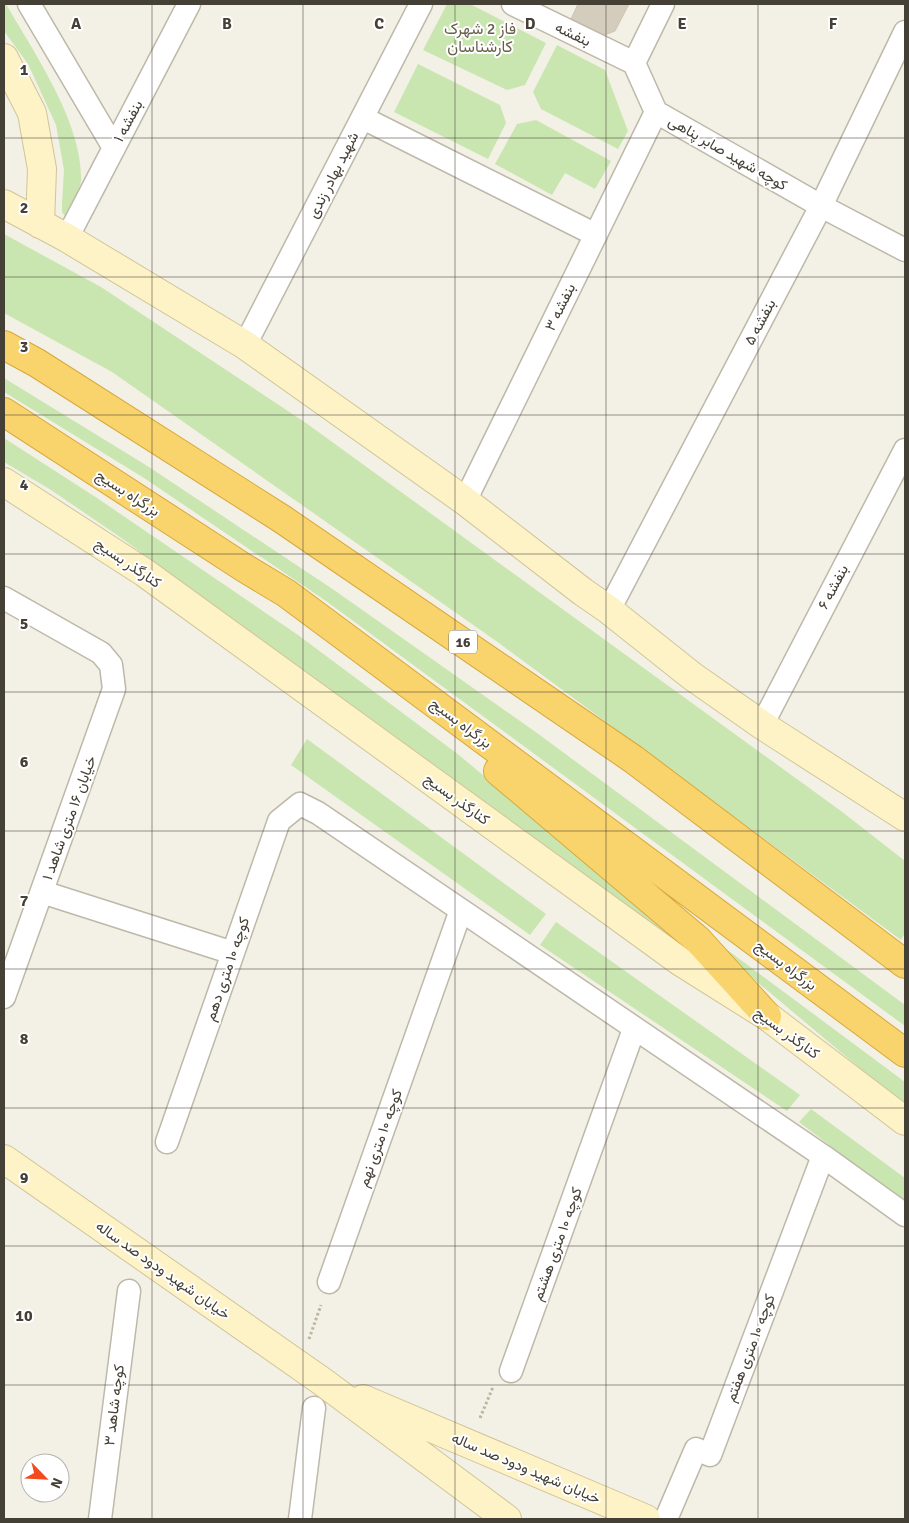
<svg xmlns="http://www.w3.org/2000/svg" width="909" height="1523" font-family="Signika,Vazirmatn,sans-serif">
  <rect width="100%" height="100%" fill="#f3f0e6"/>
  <path fill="#cae6b0" d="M4,4H6C34,53 83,123 81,181C80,190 69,207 65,216L62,212V204L64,170L56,125L28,64L4,31Z
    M447,4H470L546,43L525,85L507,90L423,50Z
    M557,45L605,70L628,131L618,149L541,109L533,92Z
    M418,64L500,105L506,123L488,159L394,112Z
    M536,120L611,161L595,189L565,173L552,195L495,164L517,124Z
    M4,234L101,287L306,423L841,811L905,861V933L901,940L499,643L112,372L4,313Z
    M4,378L149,467L334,590L537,733L905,1005V1026L326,601L144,478L4,392Z
    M4,438L97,498L298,635L459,755L708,964L120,537L51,490L4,462Z
    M307,739L546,914L530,935L291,765Z
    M556,922L800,1095L787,1111L540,945Z
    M706,934L905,1082V1106L756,981Z
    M811,1109L905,1178V1203L799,1122Z"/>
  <path fill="#d4ccbc" stroke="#cec4b0" d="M578,4H629L615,31L602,36L571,19Z"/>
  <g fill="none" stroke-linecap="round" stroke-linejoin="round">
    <defs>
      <path id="street" d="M29,4L114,148
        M513,4L634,63
        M663,4L634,63L656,112L821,206L905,250
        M363,118L596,235
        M67,238L189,4
        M245,345L421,4
        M465,501L656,112
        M4,598L101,653L111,665L114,689L4,997
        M609,610L821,206L905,32
        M762,725L905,450
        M42,892L233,953
        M167,1142L279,821L300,804L318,813L823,1156L905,1215
        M329,1282L461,910
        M511,1371L634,1029
        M100,1519L129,1291
        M300,1519L314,1408
        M666,1519L696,1449L710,1455L823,1156"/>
      <path id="secondary" d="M4,58L32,113L42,169L40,224
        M4,204L67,238L245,345L465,501L583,592L609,610L692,676L762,725L905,817
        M4,482L145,573L681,962L767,1016L905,1121
        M4,1159L323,1382L507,1519
        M363,1399L646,1519"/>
      <path id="highway" d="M4,345L37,363L282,519L633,759L905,964
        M4,412L246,569L286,593L905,1053
        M498,771L698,940L767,1016"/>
    </defs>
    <use href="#street" stroke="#beb8a9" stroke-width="25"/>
    <use href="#secondary" stroke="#d1c598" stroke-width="30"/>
    <use href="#highway" stroke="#d8a83b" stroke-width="30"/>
    <path stroke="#bfb59b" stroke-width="3" stroke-dasharray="2.5 2.5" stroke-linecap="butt" d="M309,1339L321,1305
      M480,1418L493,1387"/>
    <use href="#street" stroke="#fff" stroke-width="22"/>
    <use href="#secondary" stroke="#fdf3c6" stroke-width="28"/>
    <use href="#highway" stroke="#f9d36b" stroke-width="28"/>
  </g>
  <path fill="none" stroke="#454036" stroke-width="1" stroke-opacity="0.55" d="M152,4V1519M303,4V1519M455,4V1519M606,4V1519M758,4V1519M4,138H905M4,277H905M4,415H905M4,554H905M4,692H905M4,831H905M4,969H905M4,1108H905M4,1246H905M4,1385H905"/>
  <g text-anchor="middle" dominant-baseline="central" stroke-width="4" stroke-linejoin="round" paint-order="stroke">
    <rect fill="#fff" stroke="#7d7972" stroke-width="1" x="449" y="630.5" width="28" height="23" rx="4"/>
    <g font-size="14" font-weight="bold" fill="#454036">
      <text x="463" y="642">16</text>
    </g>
    <g font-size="15" fill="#454036" stroke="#fff">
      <text transform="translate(573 34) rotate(26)">بنفشه</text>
      <text transform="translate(128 121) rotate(-62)">بنفشه ۱</text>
      <text transform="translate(728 153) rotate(30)">کوچه شهید صابر پناهی</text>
      <text transform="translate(333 175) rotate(-63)">شهید بهادر زندی</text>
      <text transform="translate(560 307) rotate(-64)">بنفشه ۳</text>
      <text transform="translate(760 322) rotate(-62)">بنفشه ۵</text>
      <text transform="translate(128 493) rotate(33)">بزرگراه بسیج</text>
      <text transform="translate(128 563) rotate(34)">کنارگذر بسیج</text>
      <text transform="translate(833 587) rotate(-62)">بنفشه ۶</text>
      <text transform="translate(461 723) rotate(37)">بزرگراه بسیج</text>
      <text transform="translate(457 799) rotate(36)">کنارگذر بسیج</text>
      <text transform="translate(69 818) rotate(-70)">خیابان ۱۶ متری شاهد ۱</text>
      <text transform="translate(786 965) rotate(37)">بزرگراه بسیج</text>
      <text transform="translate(227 969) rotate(-71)">کوچه ۱۰ متری دهم</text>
      <text transform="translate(787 1033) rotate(36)">کنارگذر بسیج</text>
      <text transform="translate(380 1138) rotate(-70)">کوچه ۱۰ متری نهم</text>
      <text transform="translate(557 1244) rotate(-70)">کوچه ۱۰ متری هشتم</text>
      <text transform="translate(163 1270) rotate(35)">خیابان شهید ودود صد ساله</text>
      <text transform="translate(750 1348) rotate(-69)">کوچه ۱۰ متری هفتم</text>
      <text transform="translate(114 1405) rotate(-83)">کوچه شاهد ۳</text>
      <text transform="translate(526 1468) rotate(23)">خیابان شهید ودود صد ساله</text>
    </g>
    <g font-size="16" fill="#685f4d" stroke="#fff">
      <text x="480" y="29">فاز 2 شهرک<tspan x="480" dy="18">کارشناسان</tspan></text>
    </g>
  </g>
  <g font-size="16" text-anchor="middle" font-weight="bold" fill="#454036" stroke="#fff" stroke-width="4" stroke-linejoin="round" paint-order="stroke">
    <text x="76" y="29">A</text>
    <text x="227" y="29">B</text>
    <text x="379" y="29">C</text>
    <text x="530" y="29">D</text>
    <text x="682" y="29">E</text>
    <text x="833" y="29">F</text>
    <text x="24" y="75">1</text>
    <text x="24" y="213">2</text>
    <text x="24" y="352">3</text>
    <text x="24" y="490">4</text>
    <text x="24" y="629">5</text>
    <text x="24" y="767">6</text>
    <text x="24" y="906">7</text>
    <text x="24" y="1044">8</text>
    <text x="24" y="1183">9</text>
    <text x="24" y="1321">10</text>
  </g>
  <rect width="909" height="1523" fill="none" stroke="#454036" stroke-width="10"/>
  <g transform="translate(45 1478) rotate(114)"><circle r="24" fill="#ffffff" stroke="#b5b3af"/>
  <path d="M0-4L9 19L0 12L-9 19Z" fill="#f34b1e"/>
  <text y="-8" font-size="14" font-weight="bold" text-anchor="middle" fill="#454036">N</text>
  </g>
</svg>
